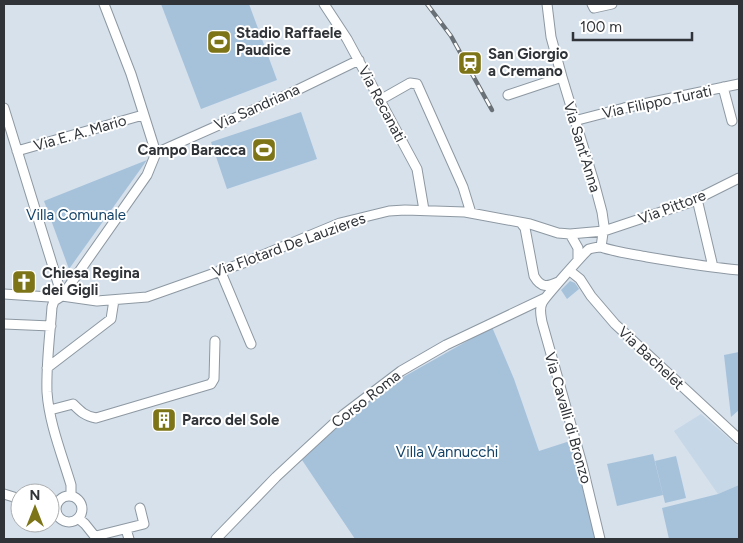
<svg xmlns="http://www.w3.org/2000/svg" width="743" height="543" font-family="Figtree,sans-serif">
  <rect width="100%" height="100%" fill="#d6e1ec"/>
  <path fill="#c6d7e7" d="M701,414L739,447V485L718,494L674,431Z"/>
  <path fill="#a6c2db" d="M161,4H249L277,80L201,109Z
    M301,112L317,159L227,189L211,142Z
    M147,160L69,269L44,201Z
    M570,281L575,283L579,289L567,299L561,290Z
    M492,327L514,379L539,451L570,441L596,539H355L302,460L339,425L391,384Z
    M739,352V410L731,417L724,355Z
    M653,454L663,495L617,506L607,464Z
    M676,456L686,498L665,503L655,461Z
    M739,485V539H669L662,508L718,494Z"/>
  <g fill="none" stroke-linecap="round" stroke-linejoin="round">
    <defs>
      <path id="minor" d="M324,4L347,39L417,169L424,210
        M547,4L551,37L562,77L594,182L602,212L604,226L601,247
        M592,4L594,8L612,4
        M723,87L732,121
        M508,95L562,77
        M380,100L410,83L417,84L463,187L471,213
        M4,108L62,296
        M574,121L624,108L739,84
        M17,151L143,115
        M156,153L291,93L359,60
        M697,199L713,267
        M521,223L525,228L534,276C541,288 547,287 558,282
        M570,234L578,248V259
        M601,247C615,252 631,254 647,257C677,262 708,267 739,270
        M220,270L251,344
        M570,271L580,279L591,296L615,324L739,439
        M4,294L49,297L62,296L97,301L147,297L246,262L340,223L389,211L405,210L465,212L530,224L558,233L570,234L604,231L691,202L739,178
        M4,324L51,326
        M47,368L111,319L114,300
        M50,410L73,404C81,412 85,416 96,418L211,384L214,379L215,341
        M4,494L20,499
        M71,496V485C62,455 49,423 47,392C46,364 50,335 52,307L54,301L62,296L147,175L156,153L131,74L104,4
        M56 509a13 13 0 1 1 26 0a13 13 0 1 1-26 0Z
        M78,518L85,524L97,539
        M126,529L129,539
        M96,536L144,524L140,508
        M216,539L276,477L304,451L343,415L401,371L446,345L545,298
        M600,539L582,464L542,322C541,316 539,309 542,303C544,298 585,252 589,249C593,248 597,247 601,247"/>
    </defs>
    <use href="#minor" stroke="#8d98a2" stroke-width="11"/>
    <use href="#minor" stroke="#fff" stroke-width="9"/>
    <defs>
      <path id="rail" d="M427,4L451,36L492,110"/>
    </defs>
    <use href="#rail" stroke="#697076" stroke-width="4.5"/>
    <use href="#rail" stroke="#fff" stroke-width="2.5" stroke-dasharray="8" stroke-linecap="butt"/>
  </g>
  <defs>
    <symbol id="stadium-square" viewBox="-11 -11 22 22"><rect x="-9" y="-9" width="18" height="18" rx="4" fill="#7d7417" stroke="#fff"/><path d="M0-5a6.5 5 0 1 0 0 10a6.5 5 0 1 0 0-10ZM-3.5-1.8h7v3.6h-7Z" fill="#fff"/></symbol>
    <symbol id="station-square" viewBox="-11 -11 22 22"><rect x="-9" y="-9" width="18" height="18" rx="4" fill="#7d7417" stroke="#fff"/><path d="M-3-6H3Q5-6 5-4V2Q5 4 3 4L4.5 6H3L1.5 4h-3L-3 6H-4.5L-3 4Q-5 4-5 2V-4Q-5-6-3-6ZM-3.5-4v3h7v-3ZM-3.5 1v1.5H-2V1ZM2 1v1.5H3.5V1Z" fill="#fff"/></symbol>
    <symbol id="church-square" viewBox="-11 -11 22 22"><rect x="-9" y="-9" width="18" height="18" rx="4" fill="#7d7417" stroke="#fff"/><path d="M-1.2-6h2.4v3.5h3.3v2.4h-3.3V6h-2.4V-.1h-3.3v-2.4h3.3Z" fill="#fff"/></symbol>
    <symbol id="building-square" viewBox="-11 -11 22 22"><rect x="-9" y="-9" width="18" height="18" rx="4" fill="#7d7417" stroke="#fff"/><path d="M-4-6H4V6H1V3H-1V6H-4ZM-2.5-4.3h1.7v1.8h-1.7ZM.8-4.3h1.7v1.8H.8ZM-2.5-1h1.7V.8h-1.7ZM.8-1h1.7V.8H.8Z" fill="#fff"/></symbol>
  </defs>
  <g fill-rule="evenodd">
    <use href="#stadium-square" x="205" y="28" width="28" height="28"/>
    <use href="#station-square" x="456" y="49" width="28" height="28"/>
    <use href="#stadium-square" x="250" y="136" width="28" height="28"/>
    <use href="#church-square" x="10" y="268" width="28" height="28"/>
    <use href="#building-square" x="150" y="406" width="28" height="28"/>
  </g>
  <g text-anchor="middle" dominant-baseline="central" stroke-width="4" stroke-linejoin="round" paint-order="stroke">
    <g font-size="15" font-weight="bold" fill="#303438" stroke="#fff" text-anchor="start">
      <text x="236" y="33">Stadio Raffaele<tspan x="236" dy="17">Paudice</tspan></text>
      <text x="488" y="54">San Giorgio<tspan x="488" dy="17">a Cremano</tspan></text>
      <text x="246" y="150" text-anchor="end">Campo Baracca</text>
      <text x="42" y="273">Chiesa Regina<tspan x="42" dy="17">dei Gigli</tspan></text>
      <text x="182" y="420">Parco del Sole</text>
    </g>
    <g font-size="15" fill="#303438" stroke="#fff">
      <text transform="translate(657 102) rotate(-12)">Via Filippo Turati</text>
      <text transform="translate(382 104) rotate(62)">Via Recanati</text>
      <text transform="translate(257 107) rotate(-24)">Via Sandriana</text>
      <text transform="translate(80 133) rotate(-16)">Via E. A. Mario</text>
      <text transform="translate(582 147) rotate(73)">Via Sant'Anna</text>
      <text transform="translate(672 207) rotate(-21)">Via Pittore</text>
      <text transform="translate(289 245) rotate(-20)">Via Flotard De Lauzieres</text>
      <text transform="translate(651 358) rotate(43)">Via Bachelet</text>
      <text transform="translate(366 399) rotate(-38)">Corso Roma</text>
      <text transform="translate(568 418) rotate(74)">Via Cavalli di Bronzo</text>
    </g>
    <g font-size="15" fill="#144368" stroke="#fff">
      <text x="76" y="215">Villa Comunale</text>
      <text x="447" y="452">Villa Vannucchi</text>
    </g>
  </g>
  <rect width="743" height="543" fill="none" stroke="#303438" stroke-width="10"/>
  <g transform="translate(35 508)"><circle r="24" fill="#ffffff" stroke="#acaeaf"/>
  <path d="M0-4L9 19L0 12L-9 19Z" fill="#7d7417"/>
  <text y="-8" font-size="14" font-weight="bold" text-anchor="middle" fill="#303438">N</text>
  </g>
  <path d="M573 32v8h119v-8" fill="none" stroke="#303438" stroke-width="2.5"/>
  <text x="580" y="32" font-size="15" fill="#303438" stroke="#ffffff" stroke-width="4" paint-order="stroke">100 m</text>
</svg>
